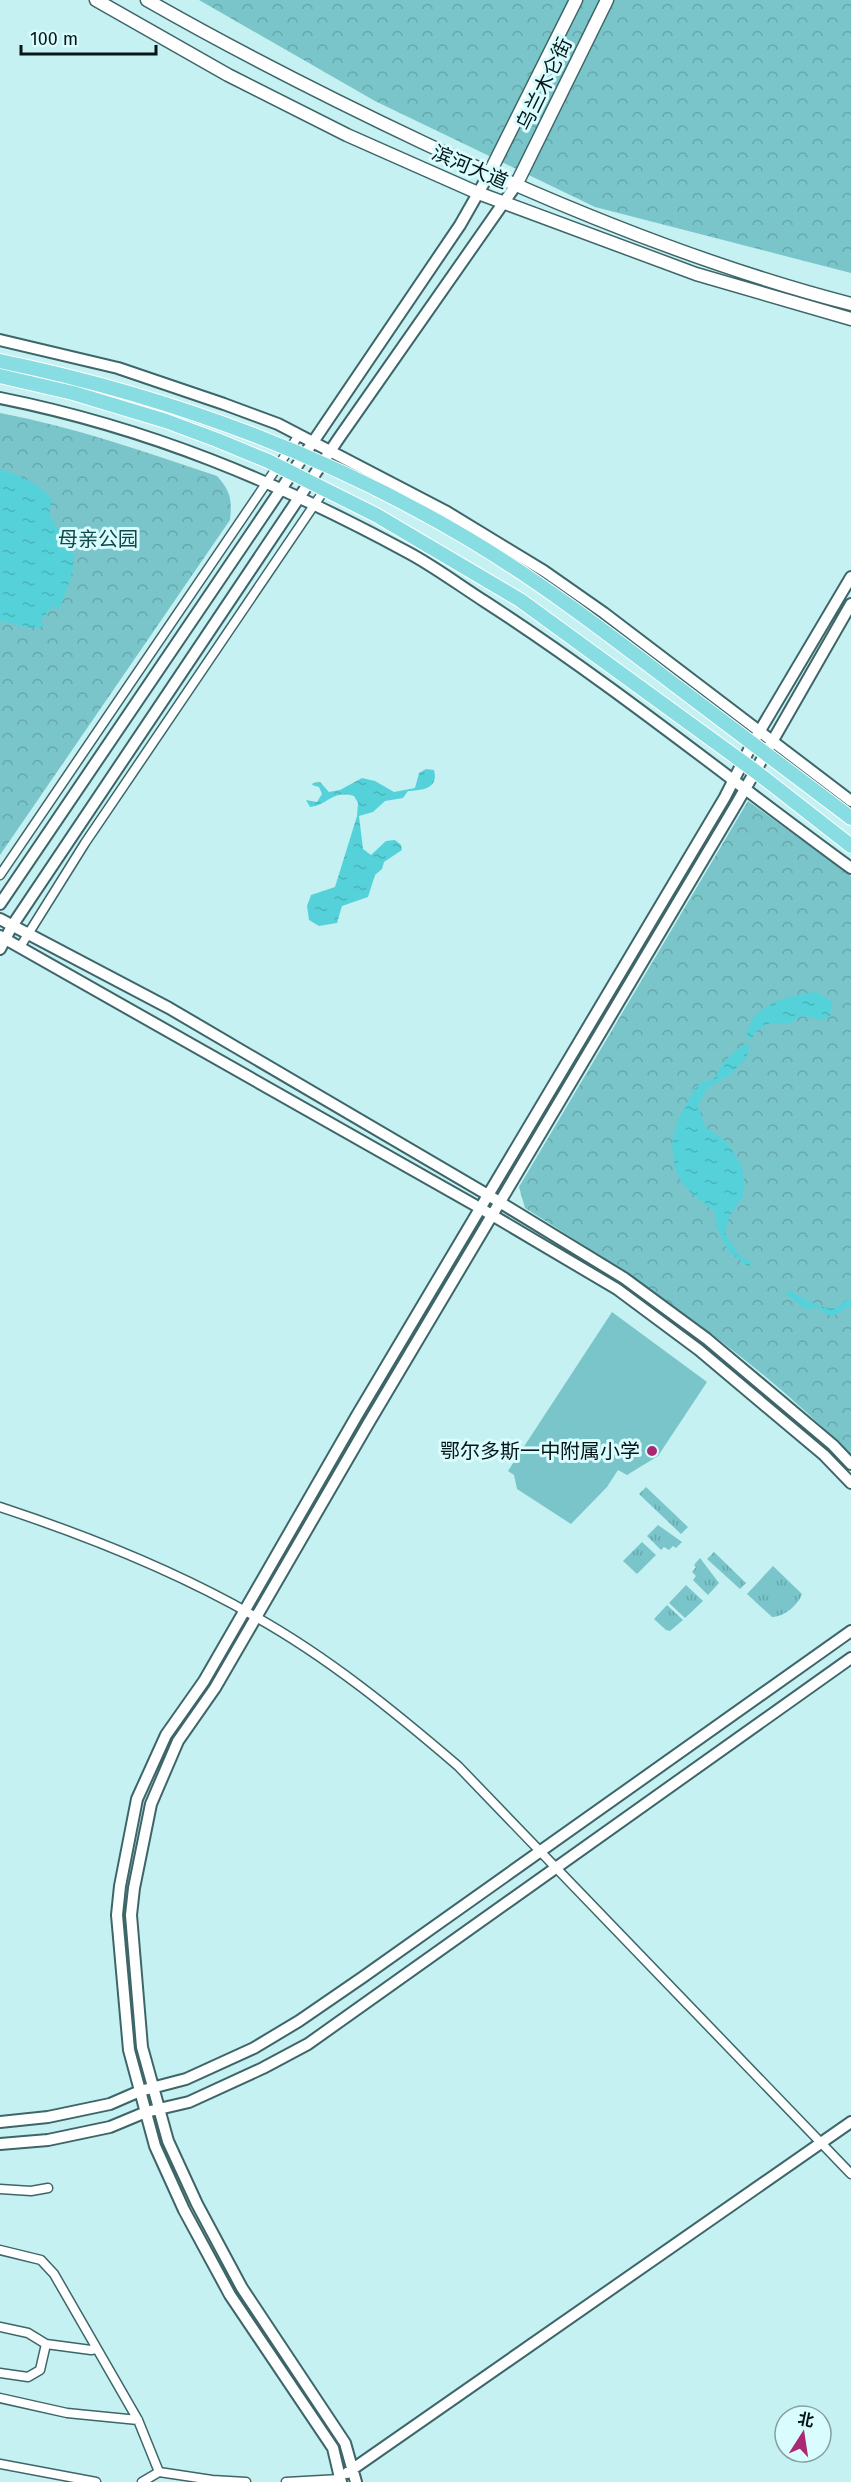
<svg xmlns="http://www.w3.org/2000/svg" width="851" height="2482" font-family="'Fira Sans','Noto Sans SC',sans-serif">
  <defs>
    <pattern id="grass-tufts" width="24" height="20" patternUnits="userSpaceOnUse" patternTransform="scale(1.5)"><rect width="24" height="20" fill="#79c5ca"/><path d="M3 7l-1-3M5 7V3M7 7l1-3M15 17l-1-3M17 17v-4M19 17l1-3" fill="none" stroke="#67a8ad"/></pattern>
    <pattern id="park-crowns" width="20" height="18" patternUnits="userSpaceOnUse" patternTransform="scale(1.5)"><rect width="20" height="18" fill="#79c5ca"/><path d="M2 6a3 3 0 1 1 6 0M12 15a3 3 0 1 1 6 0" fill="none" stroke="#67a8ad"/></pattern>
    <pattern id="water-ripples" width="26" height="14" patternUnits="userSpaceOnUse" patternTransform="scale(1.5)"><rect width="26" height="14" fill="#55d2d9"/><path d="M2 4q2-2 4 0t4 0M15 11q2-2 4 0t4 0" fill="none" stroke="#49b4ba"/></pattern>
  </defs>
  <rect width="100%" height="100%" fill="#c5f1f3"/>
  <path fill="url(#grass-tufts)" d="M646,1487L688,1527L681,1534L639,1494Z
    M658,1525L682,1542L676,1548L673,1546L669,1550L664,1547L661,1550L647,1536Z
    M642,1542L656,1555L637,1574L623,1561Z
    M714,1552L746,1583L740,1589L707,1559Z
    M700,1558L719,1583L708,1595L693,1580L696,1576L692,1572L696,1567L694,1565Z
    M773,1566L802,1594C798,1605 784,1617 772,1617L747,1594Z
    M686,1585L703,1601L685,1618L669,1603Z
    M667,1605L683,1620L670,1631L666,1630L654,1619Z"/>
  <path fill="url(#park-crowns)" d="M199,0H851V273L595,207L375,101Z
    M0,413C75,427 145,452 217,476C231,492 232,499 230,520L0,855Z
    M748,801L851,876V1455C755,1357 641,1281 525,1208L519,1187Z"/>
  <path fill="#79c5ca" d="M612,1312L707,1382L658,1456L627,1475L618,1470L607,1487L571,1524L517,1489L514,1475L508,1471Z"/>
  <path fill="url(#water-ripples)" d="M0,469C21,475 38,484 53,500C43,514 58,534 72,537C79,563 68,586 59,610L54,605L40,621L45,626L29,628L0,621Z
    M426,769L434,770C439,789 422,790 408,791L403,798L385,801L373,812L359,816L363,849L371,855L386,841L395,840L401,845L402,850L384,862L382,869L375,875L368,897L342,906L337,923L319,926L309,920L307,906L311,895L335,887L357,816L358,803L354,796C331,790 329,805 310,807L306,800L317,802L322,794L319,787L312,785L313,783L320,782L329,792L340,790L362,778L375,781L394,792L415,788L419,773Z
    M816,992L832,1001L830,1016L824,1020L801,1016L791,1023L767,1024L755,1032L752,1039L746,1038C748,1031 750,1021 755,1016C769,1000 797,994 816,992Z
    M744,1044L750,1045L746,1058L731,1074L707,1088L698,1105L705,1127L723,1139L729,1145L741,1165L744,1176L743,1196L729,1217L725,1233L738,1254L751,1262L749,1267L728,1251L717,1228L715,1212L691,1193L681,1181L675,1169L672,1144L678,1119L695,1089L699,1084L715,1078L724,1061Z
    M789,1290C796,1295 826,1311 834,1308C838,1307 843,1302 846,1300H851V1305L835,1315H828L818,1308L805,1309L786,1294Z"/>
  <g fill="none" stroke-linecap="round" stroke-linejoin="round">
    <defs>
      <path id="minor" d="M0,875L299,435
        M20,947L85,843L325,489
        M0,1507C88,1536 176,1571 256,1617C329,1658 395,1712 458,1766L851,2174
        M0,2189L31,2191L48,2188
        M0,2250L41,2260L54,2274L138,2420L159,2472
        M0,2327L28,2333L46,2344L91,2350L96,2349
        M0,2373L28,2377L40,2370L46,2344
        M0,2398L67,2413L138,2420
        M0,2464L96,2482
        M142,2482L159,2472L212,2480L246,2482
        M286,2482L340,2479"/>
      <path id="tertiary" d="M0,340L118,368L224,404L278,424L447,512L544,571L604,613L851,801
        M0,398C149,428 276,481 409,553C435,567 459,585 484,601C611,683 729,779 851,868
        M0,904L460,225L489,174
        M0,919L169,1008L488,1195L624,1278L707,1339L833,1445L851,1464
        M0,936L480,1208L617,1289L699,1350L824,1455L851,1483
        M0,949L12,926L339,438L516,185
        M0,2122L48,2117L110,2104L140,2091L186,2079L254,2048L299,2021L363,1977L851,1631
        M0,2144L48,2140L110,2127L146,2112L189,2102L263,2068L308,2044L851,1658
        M347,2473L851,2122
        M341,2482L333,2448L230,2295L184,2210L155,2146L129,2050L117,1915L120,1886L137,1799L166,1735L204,1681L356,1417L725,797L752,744L851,577
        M356,2482L345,2443L242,2288L197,2204L168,2141L142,2047L131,1915L134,1888L151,1804L178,1741L215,1688L368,1424L737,803L851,604"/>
      <path id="secondary" d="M96,0L228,75L347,135L478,193L696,274L851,319
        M147,0C238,52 331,99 426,144C562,208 704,266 851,304
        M489,174L576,0
        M516,185L607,0"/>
      <path id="primary" d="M0,361C165,395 326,454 470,540C542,583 608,634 675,685C733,729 792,773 851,818
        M0,376L73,393L166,421L217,440L268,461L376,515L520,600L755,771L851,846"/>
    </defs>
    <use href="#minor" stroke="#3e6669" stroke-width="11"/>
    <use href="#tertiary" stroke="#3e6669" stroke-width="14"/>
    <use href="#secondary" stroke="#3e6669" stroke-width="15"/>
    <use href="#primary" stroke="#fff" stroke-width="16"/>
    <use href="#minor" stroke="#fff" stroke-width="8"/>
    <use href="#tertiary" stroke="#fff" stroke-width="10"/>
    <use href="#secondary" stroke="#fff" stroke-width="12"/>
    <use href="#primary" stroke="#87dde2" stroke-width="14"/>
  </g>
  <circle fill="#aa2772" stroke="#d9fcfe" stroke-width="2" cx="652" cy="1451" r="6"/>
  <g text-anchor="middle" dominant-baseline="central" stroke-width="6" stroke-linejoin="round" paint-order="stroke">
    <g font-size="20" fill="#061617" stroke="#d9fcfe">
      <text transform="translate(544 84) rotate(-64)">乌兰木仑街</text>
      <text transform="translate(470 167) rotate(23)">滨河大道</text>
    </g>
    <g font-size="20" fill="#10494c" stroke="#d9fcfe">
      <text x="98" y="539">母亲公园</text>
    </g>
    <g font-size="20" fill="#061617" stroke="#d9fcfe" text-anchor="end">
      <text x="640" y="1451">鄂尔多斯一中附属小学</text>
    </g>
  </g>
  <g transform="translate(803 2434) rotate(12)"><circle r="28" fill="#d9fcfe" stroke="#85a0a2" stroke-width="1.5"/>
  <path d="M0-4.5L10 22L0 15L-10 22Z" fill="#aa2772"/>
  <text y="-9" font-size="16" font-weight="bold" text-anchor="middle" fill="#061617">北</text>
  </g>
  <path d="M21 45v9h135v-9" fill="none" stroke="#061617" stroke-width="3"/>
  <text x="30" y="45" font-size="18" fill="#061617" stroke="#d9fcfe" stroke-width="4.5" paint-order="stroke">100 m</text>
</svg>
